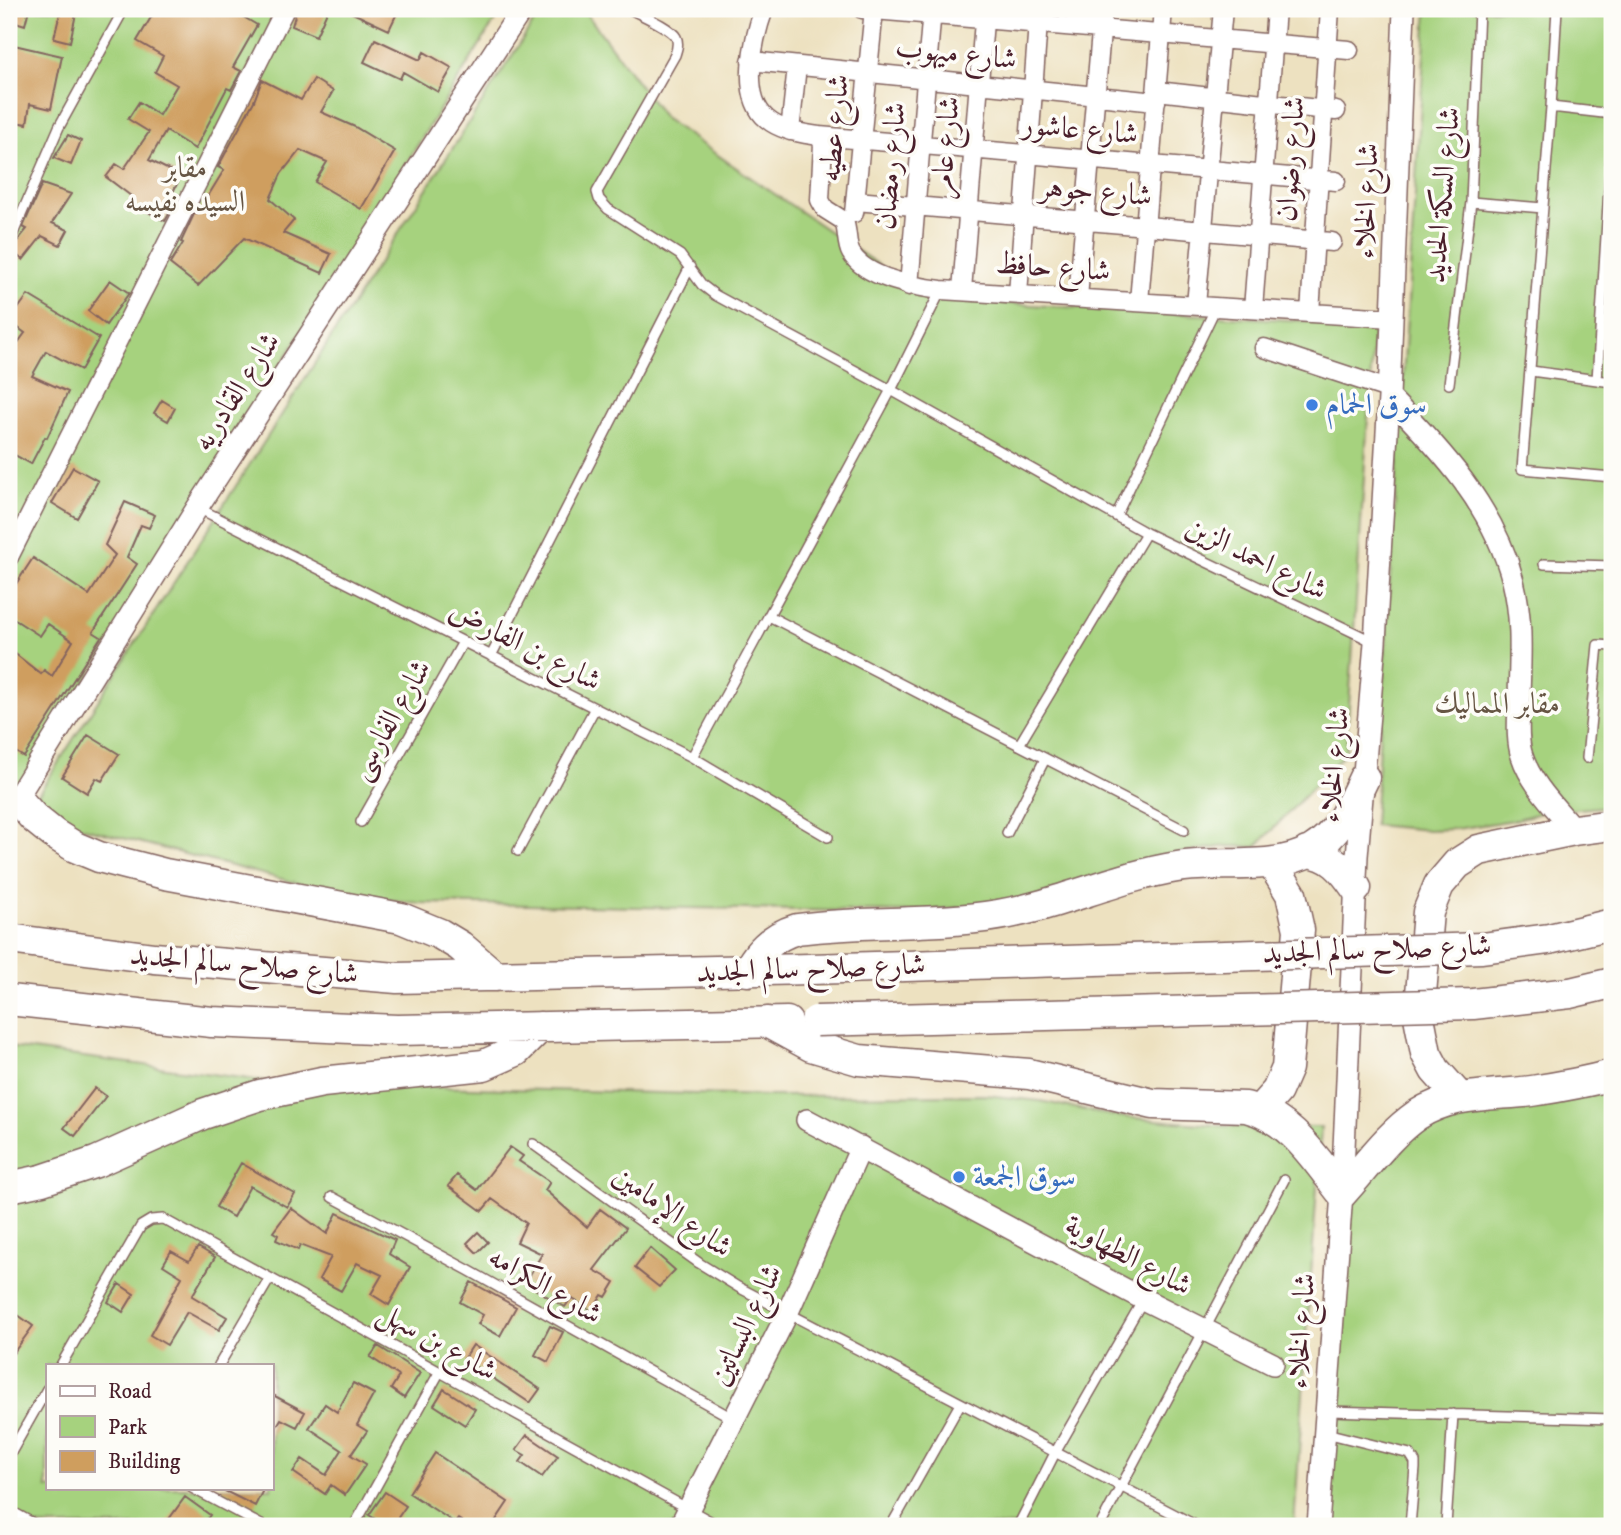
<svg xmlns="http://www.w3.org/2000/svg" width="1621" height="1535" font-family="'IM FELL DW Pica',Amiri,serif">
  <rect width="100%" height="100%" fill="#fdfcf7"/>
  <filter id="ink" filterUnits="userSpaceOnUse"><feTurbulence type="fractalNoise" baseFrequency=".0143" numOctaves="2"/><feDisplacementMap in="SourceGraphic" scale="14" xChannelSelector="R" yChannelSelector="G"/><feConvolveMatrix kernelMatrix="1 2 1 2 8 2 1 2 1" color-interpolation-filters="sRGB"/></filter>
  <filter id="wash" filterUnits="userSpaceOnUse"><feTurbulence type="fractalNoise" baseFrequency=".00686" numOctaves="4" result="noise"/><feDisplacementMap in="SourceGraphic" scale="28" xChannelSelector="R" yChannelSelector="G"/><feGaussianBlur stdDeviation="1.57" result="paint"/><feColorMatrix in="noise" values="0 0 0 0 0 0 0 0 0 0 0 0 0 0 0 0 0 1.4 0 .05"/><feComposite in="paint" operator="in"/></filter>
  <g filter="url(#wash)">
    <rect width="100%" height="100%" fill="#ede1c0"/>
    <path fill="#a6d27e" stroke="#787854" stroke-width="2" fill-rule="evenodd" d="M9,9H502L19,788L9,796Z
      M542,9H583L665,119L928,299L1374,325L1346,752L1256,847L1227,846L1190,851L1019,902L909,912L419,903L362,897L320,889L26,813Z
      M1427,9H1612V806L1544,812L1514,820L1456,829L1428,830L1374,825Z
      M9,1047L279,1083L771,1096L986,1095L1040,1101L1114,1116L1177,1122L1225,1126L1321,1127L1294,1526H9ZM47,1365H271V1488H47Z
      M1612,1083V1526H1328L1352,1156L1374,1143L1444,1116Z"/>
    <g id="blocks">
      <path fill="#cf9e5e" d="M9,9H29L25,25L9,20Z
        M61,9H77L70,42L54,38Z
        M156,9H230L257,25L233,67L241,71L231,90L227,88L195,149L166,131L149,160L181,176L167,204L173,207L165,221L129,202L131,196L106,177L116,164L124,169L149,132L128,119L139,102L159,115L177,85L155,72L163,56L137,41Z
        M297,9H328L316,36L292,26Z
        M344,9H399L389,30Z
        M375,39L420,60L424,52L452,68L438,92L403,72L400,79L364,62Z
        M14,45L62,56L51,109L30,104L27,124L9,121V54L12,55Z
        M314,79L333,91L321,112L355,127L395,151L361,209L315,182L327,162L300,150L281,174L270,199L294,220L283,233L331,254L322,273L244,238L198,286L170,264L183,243L181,242L195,212L197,214L224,170L218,167L254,101L262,80L301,100Z
        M68,135L81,141L71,165L54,158Z
        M42,184L71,194L52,223L68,230L60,245L42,236L23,260L10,250L27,229L23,227Z
        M110,280L129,293L106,325L88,311Z
        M28,295L99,338L81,370L46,351L32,376L68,392L47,438L45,437L31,464L9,452V355L25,333L9,321Z
        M162,400L175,408L168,421L154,413Z
        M73,467L98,481L77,518L52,503Z
        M125,502L155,515L149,528L141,525L127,557L137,564L93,632L101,637L24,757L9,748V738L17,725L9,720V649L41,674L44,670L52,676L73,641L48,624L40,636L9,616V584L14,587L33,558L89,595L115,555L105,545Z
        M88,735L119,754L102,781L96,778L87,793L62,777Z
        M95,1088L106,1096L75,1136L64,1128Z
        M510,1147L523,1156L519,1161L550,1182L545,1190L587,1227L600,1209L626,1228L594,1270L615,1282L606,1297L602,1295L592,1311L571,1298L565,1307L525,1283L542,1254L517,1242L526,1223L492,1199L482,1211L448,1186L457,1175L477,1190Z
        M241,1163L295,1194L287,1207L250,1186L233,1217L216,1207Z
        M291,1208L327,1234L337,1213L395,1240L389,1254L410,1267L389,1305L371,1294L382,1275L357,1263L341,1291L319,1279L331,1257L300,1245L298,1250L276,1240L278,1235L273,1232Z
        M478,1232L488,1242L477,1253L467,1243Z
        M198,1247L215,1257L192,1296L227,1317L219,1330L187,1312L167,1345L150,1335L182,1277L163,1265L171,1251L189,1261Z
        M650,1248L675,1270L659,1287L635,1268Z
        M471,1282L516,1307L500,1336L478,1324L483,1315L460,1302Z
        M119,1284L134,1294L123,1312L108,1302Z
        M18,1315L33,1326L9,1359V1327Z
        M550,1326L563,1332L548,1362L535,1355Z
        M473,1345L540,1389L530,1403L464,1359Z
        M378,1346L420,1373L404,1398L391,1389L399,1376L370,1357Z
        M353,1383L374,1394L357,1425L367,1431L351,1455L366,1464L345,1495L331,1485L325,1494L293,1472L302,1459L326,1475L342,1450L309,1428L325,1404L337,1412Z
        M444,1389L475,1409L465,1425L434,1405Z
        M271,1394L305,1412L297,1427L281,1419L271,1436Z
        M527,1435L558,1456L542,1477L520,1462L525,1455L516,1450Z
        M435,1453L508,1502L492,1526H469L458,1519L455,1523L409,1493Z
        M219,1488H264L255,1506Z
        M385,1492L406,1506L392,1526H386L369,1515Z
        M185,1497L210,1515L202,1526H164Z"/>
    </g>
  </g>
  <g filter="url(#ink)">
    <use href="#blocks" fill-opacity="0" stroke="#83635f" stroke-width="2"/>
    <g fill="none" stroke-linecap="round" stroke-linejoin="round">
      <defs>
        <path id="service" d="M630,9C641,15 670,27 676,37C679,43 677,49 675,55L597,192L599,199L608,209L680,255L702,285L715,295L891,390L1146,533L1374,642
          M1557,9L1551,107L1522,469L1612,477
          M1551,107L1612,114
          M1471,202L1543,208
          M9,243L59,127L124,9
          M1531,371L1612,382
          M1597,380L1612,141
          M1449,384L1471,202L1479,9
          M198,508L692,757L828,837
          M1116,516L1216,307
          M1544,564L1612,566
          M769,616L1184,830
          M491,656L690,267
          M1019,745L1146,533
          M692,757L891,390L941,290
          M1587,758L1598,645L1612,646
          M361,822L463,642
          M1007,833L1045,759
          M518,851L595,708
          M533,1144L699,1263L738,1287L1197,1526
          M332,1197L468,1270L734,1419
          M61,1365L141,1226L151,1220L163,1219L719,1526
          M219,1365L270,1278
          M1328,1411L1612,1419
          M1326,1433L1410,1454L1415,1462V1468L1410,1526
          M9,1456L47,1389
          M192,1488L263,1526
          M9,1510L38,1526
          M354,1526L440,1371
          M891,1526L960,1404
          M1018,1526L1055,1453L1143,1300
          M1100,1526L1284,1180
          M1446,1526L1453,1414"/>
        <path id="minor" d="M764,9C754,37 739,96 767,119C781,131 801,133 819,136L1336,181
          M862,9L1349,50
          M751,61L1156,102
          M1157,91L1336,111
          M790,131L797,66
          M819,136L823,144L820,200L825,209L844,221C848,231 846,244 851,253C865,278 916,287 941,290L1392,318
          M856,201L1332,242
          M854,213L874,9
          M909,286L932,9
          M962,290L985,9
          M1018,294L1039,9
          M1078,298L1103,9
          M1139,302L1163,9
          M1196,305L1223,9
          M1253,309L1276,9
          M1310,313L1330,9
          M1264,348L1388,389
          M9,557L285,9"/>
        <path id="tertiary" d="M1389,397C1441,450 1494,507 1513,581C1523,620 1520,658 1519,698C1519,717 1516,738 1522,756C1531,784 1556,808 1574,830
          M10,809L197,508L522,9
          M807,1120L1143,1299L1273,1364
          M680,1526L787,1314L861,1147
          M1318,1526L1342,1193L1357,856L1375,643L1389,397L1404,9"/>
        <path id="trunk" d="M17,799L34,818L54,834L75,847L99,857L165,874L401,918L440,934L460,946L495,976
          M1307,852C1331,854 1343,869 1356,888
          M9,939L154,958L397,978L811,969
          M748,971C759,949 774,936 797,929C864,920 932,926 998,915C1060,905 1116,877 1177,867C1221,860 1273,872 1312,850C1339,834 1351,805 1364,778
          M9,1000L212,1022L397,1030L787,1022
          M767,1022L811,1046L859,1060L1029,1074L1153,1104L1246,1107C1291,1118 1315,1159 1342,1193C1366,1167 1388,1135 1417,1115C1452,1092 1493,1096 1532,1091C1559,1087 1586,1082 1612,1075
          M1459,1097L1435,1070L1426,1053L1419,1017L1428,912L1439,885L1457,864L1479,850L1574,830L1612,825
          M1259,1111L1277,1091L1287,1068L1299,930L1291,894L1272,863
          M9,1187L42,1180L96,1162L203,1114L260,1095L322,1082L484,1065L516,1051L540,1027"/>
      </defs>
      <use href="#service" stroke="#83635f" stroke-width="12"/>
      <use href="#minor" stroke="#83635f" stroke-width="21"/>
      <use href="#tertiary" stroke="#83635f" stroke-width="24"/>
      <use href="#trunk" stroke="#83635f" stroke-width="33"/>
      <use href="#service" stroke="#fff" stroke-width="9"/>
      <use href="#minor" stroke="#fff" stroke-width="18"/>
      <use href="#tertiary" stroke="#fff" stroke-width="21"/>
      <use href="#trunk" stroke="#fff" stroke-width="30"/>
      <defs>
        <path id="trunk-bridge" d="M811,969L1482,948L1549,939L1612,924
          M816,1021L1473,1004L1570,993L1612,983"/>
      </defs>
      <use href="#trunk-bridge" stroke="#83635f" stroke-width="33" stroke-linecap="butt"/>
      <use href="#trunk-bridge" stroke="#fff" stroke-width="30"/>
    </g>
  </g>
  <g fill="#3f7fe0" stroke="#fdfcf7" stroke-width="2.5">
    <circle cx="1312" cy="405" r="7"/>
    <circle cx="959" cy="1177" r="7"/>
  </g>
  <g text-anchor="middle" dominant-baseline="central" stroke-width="7" stroke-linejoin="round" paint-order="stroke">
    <g font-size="30" fill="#4a1f2b" stroke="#fdfcf7">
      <text transform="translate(956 54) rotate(6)">شارع ميهوب</text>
      <text transform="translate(835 128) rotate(-85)">شارع عطيه</text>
      <text transform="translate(1080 130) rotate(5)">شارع عاشور</text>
      <text transform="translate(946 147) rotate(-85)">شارع عامر</text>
      <text transform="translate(1291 159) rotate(-86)">شارع رضوان</text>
      <text transform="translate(891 166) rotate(-85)">شارع رمضان</text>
      <text transform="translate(1096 192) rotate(5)">شارع جوهر</text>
      <text transform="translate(1443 195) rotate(-85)">شارع السكة الحديد</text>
      <text transform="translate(1367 201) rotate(-88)">شارع الخلاء</text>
      <text transform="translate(1053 268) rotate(4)">شارع حافظ</text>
      <text transform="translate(237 392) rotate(-57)">شارع القادريه</text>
      <text transform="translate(1256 559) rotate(26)">شارع احمد الزين</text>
      <text transform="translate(525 646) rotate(27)">شارع بن الفارض</text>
      <text transform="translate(391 720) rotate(-60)">شارع الفارسى</text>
      <text transform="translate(1335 765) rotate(-85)">شارع الخلاء</text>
      <text transform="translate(1377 950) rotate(-2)">شارع صلاح سالم الجديد</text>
      <text transform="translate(244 965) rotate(5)">شارع صلاح سالم الجديد</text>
      <text transform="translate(811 969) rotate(-2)">شارع صلاح سالم الجديد</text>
      <text transform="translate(672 1212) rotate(35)">شارع الإمامين</text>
      <text transform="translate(1128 1256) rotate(28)">شارع الطهاوية</text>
      <text transform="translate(545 1286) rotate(30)">شارع الكرامه</text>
      <text transform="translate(746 1325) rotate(-64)">شارع البساتين</text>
      <text transform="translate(1302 1331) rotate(-86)">شارع الخلاء</text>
      <text transform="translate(437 1342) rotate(29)">شارع بن سهل</text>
    </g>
    <g font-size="30" fill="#654" stroke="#fdfcf7">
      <text x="185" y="168">مقابر<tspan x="185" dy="34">السيده نفيسه</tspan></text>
      <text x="1497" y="704">مقابر المماليك</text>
    </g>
    <g font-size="30" fill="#366cbe" stroke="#fdfcf7" text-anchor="start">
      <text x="1326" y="405">سوق الحمام</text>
      <text x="973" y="1177">سوق الجمعة</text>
    </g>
  </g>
  <rect width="1621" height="1535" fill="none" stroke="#fdfcf7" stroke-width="35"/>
  <rect x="46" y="1364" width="228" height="126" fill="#fdfcf7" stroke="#b5a4a5" stroke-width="2"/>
  <rect x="60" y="1386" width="35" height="10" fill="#ffffff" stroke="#b5a4a5" stroke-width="2"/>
  <text x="108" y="1398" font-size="21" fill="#4a1f2b">Road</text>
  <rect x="60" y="1416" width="35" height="21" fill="#a6d27e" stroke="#b5a4a5" stroke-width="2"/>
  <text x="108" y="1434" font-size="21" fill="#4a1f2b">Park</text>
  <rect x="60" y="1451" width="35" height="21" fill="#cf9e5e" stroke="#b5a4a5" stroke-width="2"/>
  <text x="108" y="1468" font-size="21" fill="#4a1f2b">Building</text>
</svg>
